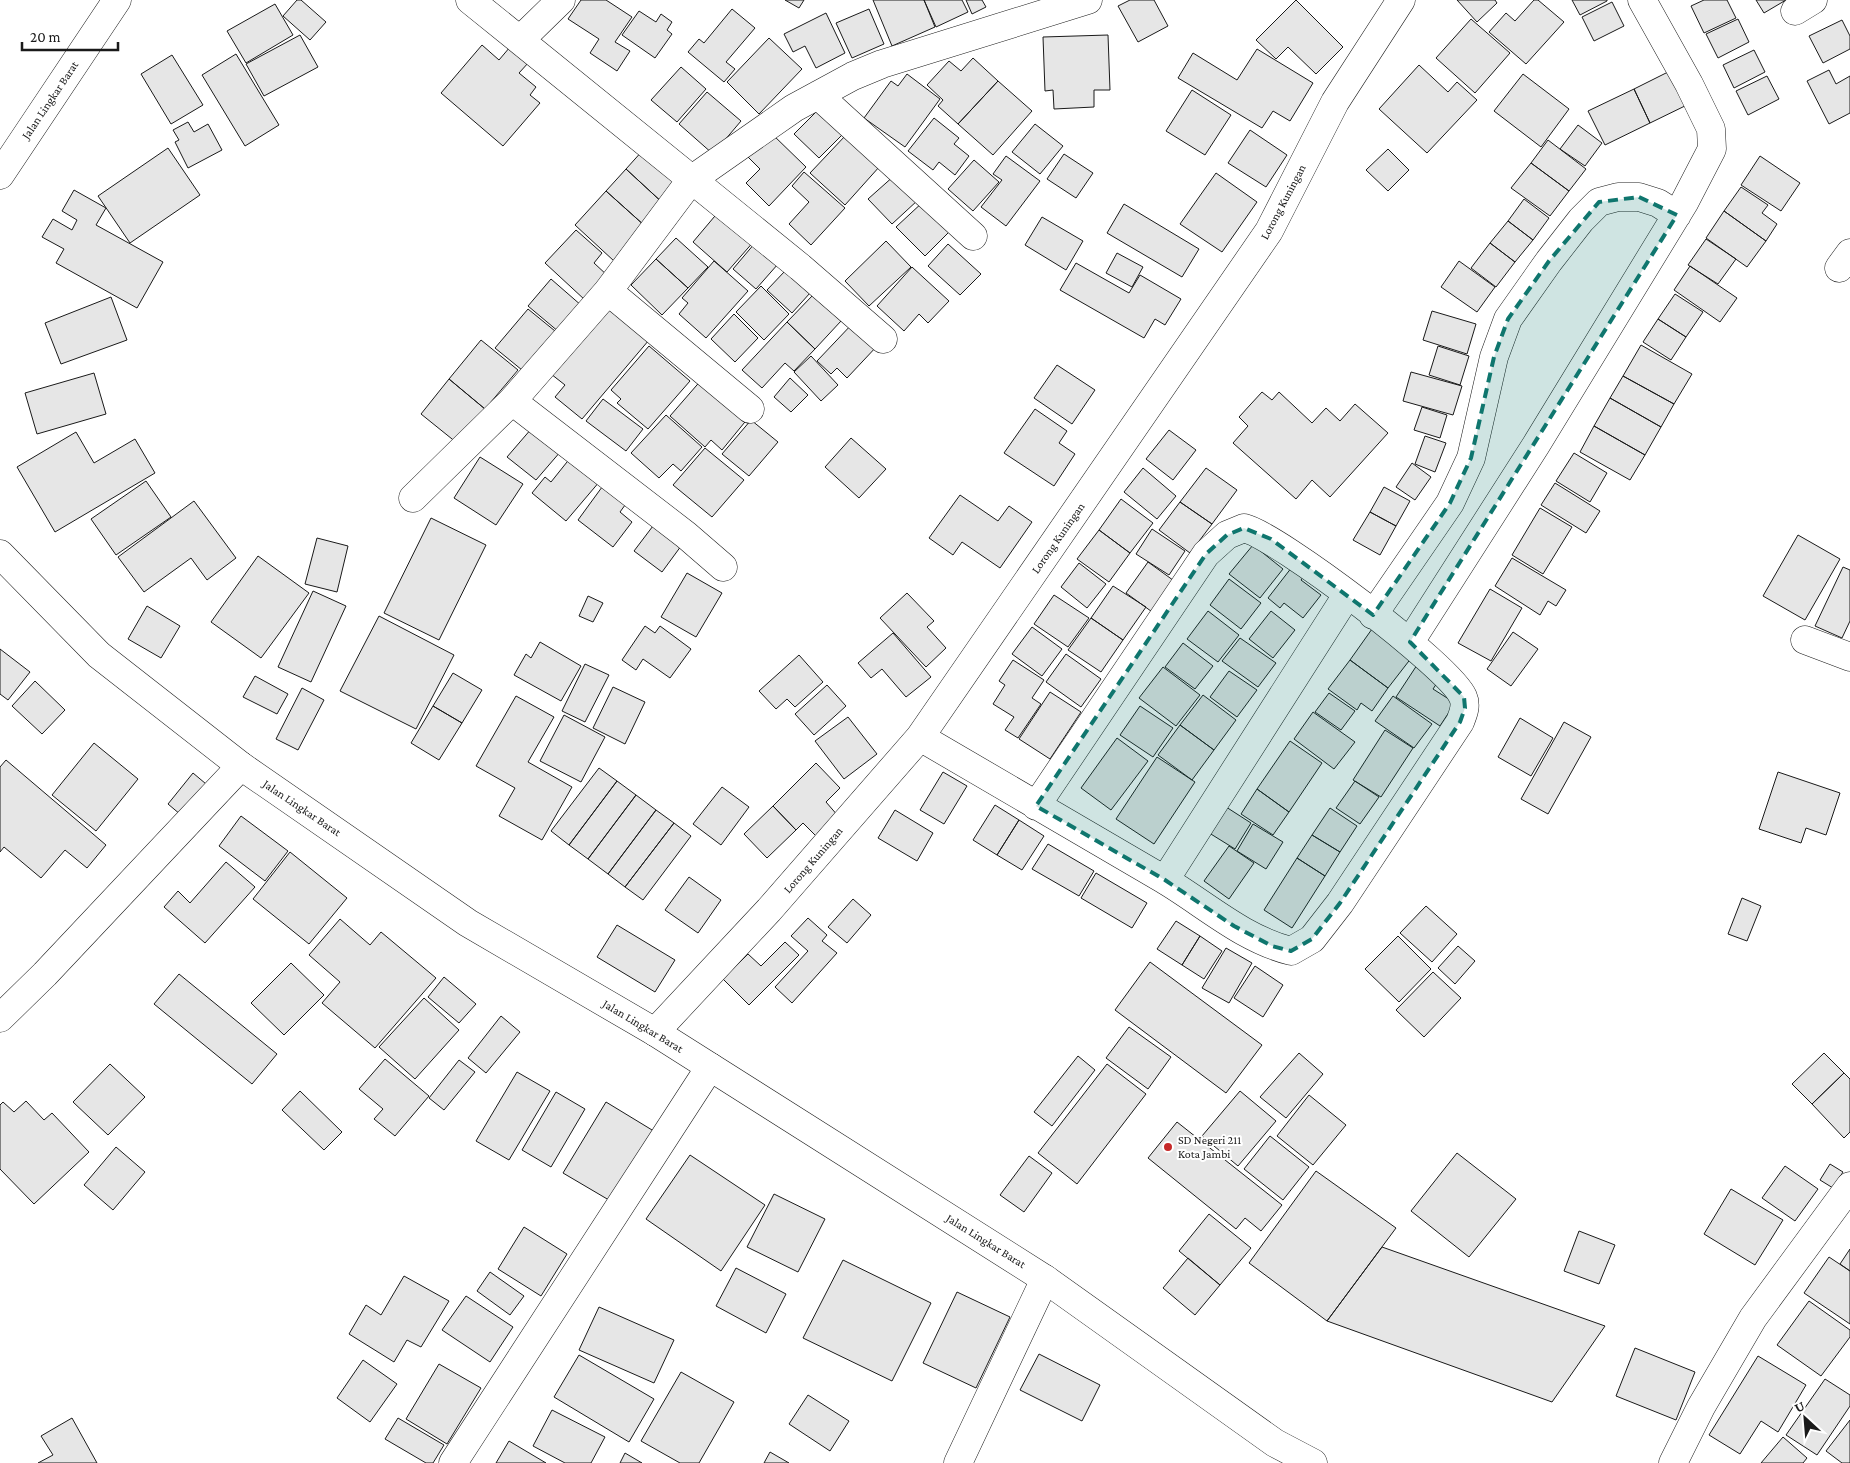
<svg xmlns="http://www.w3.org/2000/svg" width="1850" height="1463" font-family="'Crimson Pro',serif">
  <rect width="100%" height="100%" fill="#fff"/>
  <path fill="#e6e6e6" stroke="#1a1a1a" d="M297,0H301L326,22L310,40L283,16Z
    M581,0H606L632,17L615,42L630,51L617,71L590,53L599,39L568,19Z
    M785,0H804L799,8Z
    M873,0H924L935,27L892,46Z
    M924,0H962L968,12L936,27Z
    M966,0H982L986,7L972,14Z
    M1130,0H1154L1168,26L1138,42L1118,6Z
    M1296,0L1343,47L1316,74L1288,47L1276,59L1256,40Z
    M1457,0H1495L1497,3L1477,22Z
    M1534,0H1538L1564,22L1526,64L1489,32L1506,13L1515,21Z
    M1572,0H1607V1L1580,15Z
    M1704,0H1727L1736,18L1704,33L1691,6Z
    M1756,0H1786L1764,13Z
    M1612,2L1624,26L1594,41L1582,17Z
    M275,4L293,35L246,63L227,31Z
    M732,9L755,28L726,62L735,69L724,82L688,52L699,39L704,43Z
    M869,9L884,44L852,58L836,23Z
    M639,11L656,22L661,14L672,22L667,30L672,34L655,58L622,35Z
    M826,13L845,53L816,68L805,46L793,52L784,34Z
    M1471,19L1510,53L1475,93L1436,58Z
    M1738,19L1749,42L1718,58L1706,34Z
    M1842,20L1850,36V49L1823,63L1809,36Z
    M300,35L318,67L264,96L246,64Z
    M1108,35L1110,90H1094V107L1054,109L1053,90L1045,91L1043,37Z
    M769,38L802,69L759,114L727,82Z
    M482,45L499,60L510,47L529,62L519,73L536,87L530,95L540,103L503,146L441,93Z
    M1257,49L1313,83L1290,121L1273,111L1262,128L1178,78L1193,53L1237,80Z
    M1754,50L1765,72L1734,88L1723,65Z
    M236,54L279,125L245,146L202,75Z
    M172,55L203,105L171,124L141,74Z
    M973,58L998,81L958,124L938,106L943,100L927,85L949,61L961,71Z
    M1419,65L1448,92L1457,82L1477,100L1427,153L1379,109Z
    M681,67L706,89L677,122L651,100Z
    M1674,69L1691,103L1650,123L1634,89Z
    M1829,70L1836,84L1850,76V113L1829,124L1807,81Z
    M907,74L940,99L905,147L864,118L891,81L898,86Z
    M1523,74L1569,109L1541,147L1494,111Z
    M1767,76L1779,99L1748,115L1736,91Z
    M998,81L1032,111L993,155L958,124Z
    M1634,89L1650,123L1605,145L1588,111Z
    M1192,90L1231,115L1205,155L1166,131Z
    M707,92L741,121L713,154L679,124Z
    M819,109L844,133L819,158L794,134Z
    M934,118L959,138L954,144L969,156L955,175L939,162L933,170L908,151Z
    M188,122L194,132L208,124L222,150L188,168L175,142L179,140L173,130Z
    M1035,124L1063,146L1040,174L1012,152Z
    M1578,125L1602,143L1585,166L1560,149Z
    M1250,130L1287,155L1266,187L1228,163Z
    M771,133L806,167L769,206L746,183L760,169L748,157Z
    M846,135L880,166L845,205L810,173Z
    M1548,140L1586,169L1569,191L1531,163Z
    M168,148L200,195L130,243L98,196Z
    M644,149L684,185L665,205L626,169Z
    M1388,149L1409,170L1388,191L1366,170Z
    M1064,154L1093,173L1076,198L1047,179Z
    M1006,156L1040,181L1006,226L981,207L1002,180L993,174Z
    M1760,156L1800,183L1781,211L1741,185Z
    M974,160L999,182L973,211L948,189Z
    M1531,163L1569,191L1550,216L1511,188Z
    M626,169L665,205L645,226L606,191Z
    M804,172L845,208L811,245L789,224L809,202L792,186Z
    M1216,173L1257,202L1222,252L1180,224Z
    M895,175L918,200L892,224L868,199Z
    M1741,187L1768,205L1762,213L1777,224L1766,241L1724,211Z
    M74,190L106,208L96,225L163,262L137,308L56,263L64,249L42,237L53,219L72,230L77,220L62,211Z
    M606,191L645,226L614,261L575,225Z
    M1524,199L1549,218L1533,240L1508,221Z
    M924,201L952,229L925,256L896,227Z
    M1124,204L1199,249L1182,277L1107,233Z
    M720,210L755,240L727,272L693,242Z
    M1724,211L1766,241L1747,267L1706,238Z
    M1042,217L1083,241L1066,270L1025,245Z
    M1508,221L1533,240L1515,262L1490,243Z
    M576,230L602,253L594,263L608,276L585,300L545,263Z
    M676,238L708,267L688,288L656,259Z
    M1706,239L1736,259L1718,284L1688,265Z
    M886,241L911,267L869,306L845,281Z
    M755,243L778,264L756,289L733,269Z
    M1490,243L1515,262L1496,287L1471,268Z
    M948,244L981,274L960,295L928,266Z
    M1117,253L1143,267L1132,287L1106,273Z
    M656,259L688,288L662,315L631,285Z
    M714,261L748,291L706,338L679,314L688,303L682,298Z
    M1459,261L1495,287L1477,312L1441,287Z
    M1076,263L1129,293L1140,275L1181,299L1165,325L1155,319L1144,338L1060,290Z
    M1690,266L1737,298L1720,322L1674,290Z
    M912,267L949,301L928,323L919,314L904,331L877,306Z
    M785,271L810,293L792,313L767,290Z
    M551,279L582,306L559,332L528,306Z
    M761,286L789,314L764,340L736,312Z
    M1675,294L1703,312L1686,337L1658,319Z
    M813,295L841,321L815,349L787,322Z
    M111,297L127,340L61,364L45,323Z
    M609,306L649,340L582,419L555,397L565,385L551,374Z
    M528,309L555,331L522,370L495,348Z
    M1432,311L1476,324L1467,354L1423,340Z
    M734,314L758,338L735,362L711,339Z
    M1658,319L1686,337L1671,360L1643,342Z
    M787,322L815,349L794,371L785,363L762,388L742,370Z
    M854,322L878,345L847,378L837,368L831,374L817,361Z
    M481,340L518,370L485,409L449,379Z
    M1641,345L1692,374L1674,404L1623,376Z
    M649,346L690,381L648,429L617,403L621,399L611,390Z
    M1438,346L1469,356L1460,385L1429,375Z
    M811,356L838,385L821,401L794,372Z
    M1057,365L1095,390L1072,424L1034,398Z
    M1411,372L1462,386L1453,415L1403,401Z
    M94,373L106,414L37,434L25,393Z
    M1623,376L1674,404L1661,427L1610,398Z
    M703,378L749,417L722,450L711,440L705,447L670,416Z
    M790,378L808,395L791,412L774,397Z
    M449,379L485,409L457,443L421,414Z
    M1262,392L1272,400L1279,392L1312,423L1326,408L1340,421L1355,404L1388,433L1330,497L1312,480L1296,499L1233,443L1248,426L1239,417Z
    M1610,398L1661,427L1645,455L1594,426Z
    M603,399L643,429L626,451L586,421Z
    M1422,407L1447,415L1440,438L1414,430Z
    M1035,409L1067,431L1059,443L1075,454L1054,486L1004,453Z
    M666,415L702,447L681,471L673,464L659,478L631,453Z
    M751,420L778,442L749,476L722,454Z
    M1594,426L1645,455L1630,480L1580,452Z
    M532,428L561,451L536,480L507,457Z
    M1169,430L1196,450L1173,480L1146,459Z
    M76,432L94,463L135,439L155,473L55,532L17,467Z
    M1425,436L1446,443L1435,472L1415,464Z
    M851,438L886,469L859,498L825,467Z
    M705,448L744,480L712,517L673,485Z
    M1574,453L1607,473L1590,502L1556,481Z
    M480,457L523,484L496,525L454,498Z
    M571,457L600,481L566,521L532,493L545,477L551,482Z
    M1412,463L1431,477L1415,500L1396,487Z
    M1143,468L1176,496L1157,519L1124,492Z
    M1206,468L1237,490L1212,524L1180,502Z
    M146,481L171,517L116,555L91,519Z
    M605,483L628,501L620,512L632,522L613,547L578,520Z
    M1555,483L1600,511L1586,533L1541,505Z
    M1384,487L1410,501L1396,526L1370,512Z
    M960,495L998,521L1009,506L1032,522L1000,568L962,542L953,555L929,538Z
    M1121,499L1153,523L1130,553L1099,530Z
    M194,501L236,558L207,580L191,558L144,592L118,557Z
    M1180,502L1212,524L1190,553L1159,530Z
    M1540,508L1572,527L1543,574L1512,555Z
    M1370,512L1396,526L1380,555L1353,540Z
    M431,518L486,545L439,640L384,613Z
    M656,522L684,542L662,572L634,551Z
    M1152,529L1185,551L1169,575L1136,554Z
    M1099,530L1130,553L1109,582L1077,559Z
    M1798,535L1840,559L1805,620L1763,596Z
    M317,538L348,546L337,592L305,584Z
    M1253,545L1283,569L1260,598L1229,574Z
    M258,556L309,593L261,658L211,622Z
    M1512,558L1566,590L1556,606L1548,601L1540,615L1495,586Z
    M1148,562L1177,583L1155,614L1126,593Z
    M1079,563L1106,584L1087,608L1061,587Z
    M1292,567L1304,576L1301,580L1321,595L1303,618L1284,603L1280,608L1268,598Z
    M1843,567L1850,570V621L1842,638L1815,626Z
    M687,573L722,593L696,637L661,617Z
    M1229,579L1261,603L1241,629L1210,605Z
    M1113,586L1146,607L1123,640L1091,618Z
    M1490,589L1522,608L1491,661L1458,643Z
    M313,591L346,606L311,682L278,667Z
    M907,593L934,621L927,627L946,648L926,667L880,618Z
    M1054,595L1089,618L1068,647L1034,624Z
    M588,596L603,603L593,622L579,616Z
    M147,606L180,626L161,658L128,639Z
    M1208,611L1239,635L1218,662L1187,639Z
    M1271,611L1295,630L1273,658L1249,639Z
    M379,616L454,655L416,729L340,691Z
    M1091,618L1123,640L1101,672L1068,650Z
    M645,626L655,633L660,626L691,649L670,678L643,659L636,670L622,660Z
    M1032,627L1062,649L1042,676L1012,654Z
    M1372,629L1412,657L1388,688L1350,660Z
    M1513,632L1538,649L1511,686L1487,669Z
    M893,633L931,677L906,697L882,669L871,678L858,663Z
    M1240,638L1276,663L1258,687L1222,661Z
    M540,642L581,666L561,701L514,675L526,654L531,658Z
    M1183,643L1213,666L1195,689L1165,667Z
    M0,649L30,672L8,700L0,694Z
    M1066,654L1101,679L1081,707L1046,682Z
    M799,655L823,682L795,707L787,699L776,709L759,691Z
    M1013,660L1044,680L1032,698L1041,704L1018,738L1005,730L1014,717L993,704L1005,685L999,681Z
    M1350,660L1388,688L1372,711L1361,703L1357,710L1328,689Z
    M1419,662L1441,677L1433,689L1455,703L1440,726L1396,697Z
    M585,664L609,675L585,722L562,711Z
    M1163,667L1200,695L1176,726L1139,698Z
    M1229,671L1257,690L1237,717L1210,697Z
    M453,673L482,690L462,723L433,706Z
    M255,676L288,694L277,714L243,697Z
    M35,681L65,710L42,734L12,706Z
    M827,685L846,706L814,735L795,714Z
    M613,687L645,702L625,744L593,728Z
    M302,688L324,700L298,750L276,739Z
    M1050,692L1081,712L1050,759L1019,739Z
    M1329,693L1355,711L1341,730L1315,712Z
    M1203,695L1236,720L1214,750L1180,725Z
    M516,696L554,717L528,762L572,787L542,840L499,816L515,788L476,766Z
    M1393,696L1432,724L1414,748L1375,721Z
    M433,706L462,723L439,760L411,743Z
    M1140,706L1173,728L1153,757L1120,735Z
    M1313,712L1355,742L1334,769L1294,739Z
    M564,715L605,737L581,782L540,761Z
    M848,717L877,754L844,779L815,741Z
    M1520,718L1553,738L1531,776L1498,757Z
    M1564,722L1591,737L1548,814L1521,799Z
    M1180,725L1214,750L1192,780L1158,755Z
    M1385,730L1413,748L1381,797L1353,780Z
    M1117,738L1148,761L1111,810L1081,788Z
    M1290,741L1322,763L1289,812L1257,789Z
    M94,743L138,779L96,831L52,795Z
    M1157,757L1195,782L1154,844L1116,819Z
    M6,760L106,845L87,868L65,850L41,878L4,847L0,852V767Z
    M816,763L840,788L826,802L839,817L818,838L803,823L796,830L773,806Z
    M599,768L617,781L569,845L551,831Z
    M943,772L967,786L944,824L920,810Z
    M1778,772L1840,793L1826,835L1806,828L1801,843L1759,829Z
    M193,773L212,789L187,820L168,804Z
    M617,781L636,795L588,859L569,845Z
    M1355,781L1379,797L1360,824L1336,808Z
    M722,787L749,807L721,845L693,824Z
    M1257,789L1289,812L1273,835L1241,814Z
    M636,795L656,810L608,874L588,859Z
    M995,805L1019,820L997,855L973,840Z
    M1223,805L1251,823L1235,849L1206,831Z
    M773,806L796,830L767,858L744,834Z
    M1330,808L1357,826L1340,852L1312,835Z
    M656,810L674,823L625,887L608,874Z
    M895,810L933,833L917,861L878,838Z
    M241,816L288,851L265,881L219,846Z
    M1019,820L1044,836L1022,870L997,855Z
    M674,823L691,836L643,900L625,887Z
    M1253,824L1283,842L1266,869L1237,851Z
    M1312,835L1340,852L1325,876L1297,858Z
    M1048,844L1094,871L1079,896L1032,869Z
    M1229,846L1254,863L1229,899L1204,881Z
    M290,852L347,898L309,944L253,899Z
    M1297,858L1325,876L1292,928L1264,910Z
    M226,862L255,887L205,943L164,907L178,891L190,903Z
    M1096,873L1147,903L1132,928L1081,898Z
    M689,877L721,900L698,933L665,910Z
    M1742,898L1761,906L1747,941L1728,934Z
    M853,899L871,915L847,943L828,927Z
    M1426,906L1457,934L1432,962L1400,933Z
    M808,918L827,935L822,941L837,953L792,1003L775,987L808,951L791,936Z
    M340,919L370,945L381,932L436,978L375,1048L322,1003L340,982L309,955Z
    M1176,921L1200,936L1182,965L1157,949Z
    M617,925L675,960L655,992L597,957Z
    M1200,936L1222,951L1204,979L1182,965Z
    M1398,936L1431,969L1399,1002L1365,969Z
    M785,942L799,955L749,1005L723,979L748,954L761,966Z
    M1458,946L1475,961L1455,984L1438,968Z
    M1226,948L1252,963L1229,1003L1202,988Z
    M1150,962L1262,1045L1226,1093L1115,1010Z
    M291,963L324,995L284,1035L251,1003Z
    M1255,966L1283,985L1263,1017L1234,998Z
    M1433,972L1461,998L1424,1037L1396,1010Z
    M179,974L277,1054L252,1084L154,1004Z
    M444,977L476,1004L459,1023L428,997Z
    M424,998L459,1030L415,1079L379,1047Z
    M501,1016L520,1032L486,1073L468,1058Z
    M1129,1027L1171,1057L1148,1089L1106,1058Z
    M1299,1053L1323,1074L1286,1118L1260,1097Z
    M1824,1053L1844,1073L1812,1104L1792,1084Z
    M1078,1056L1095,1070L1052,1126L1034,1112Z
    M385,1059L429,1096L395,1136L374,1119L383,1109L359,1089Z
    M459,1060L475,1072L444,1110L429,1098Z
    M110,1064L145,1097L108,1135L73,1102Z
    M1107,1064L1146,1094L1077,1184L1038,1153Z
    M517,1072L550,1091L509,1160L476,1141Z
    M1844,1073L1850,1079V1132L1844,1138L1812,1104Z
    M300,1091L342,1132L324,1150L282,1110Z
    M1240,1091L1276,1121L1238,1166L1202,1136Z
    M556,1092L585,1109L551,1167L522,1150Z
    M1309,1095L1346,1125L1313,1165L1277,1136Z
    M26,1101L44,1120L52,1113L89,1152L34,1204L0,1169V1105L3,1102L14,1112Z
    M606,1102L657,1133L614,1203L563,1173Z
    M1177,1122L1282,1205L1261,1231L1245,1218L1236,1229L1148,1158Z
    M1270,1136L1309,1167L1283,1200L1244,1169Z
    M116,1147L145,1172L113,1210L84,1185Z
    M1457,1153L1516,1199L1469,1257L1411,1211Z
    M690,1155L765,1205L721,1271L646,1219Z
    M1029,1156L1052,1173L1024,1212L1000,1195Z
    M1830,1164L1843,1172L1833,1188L1820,1180Z
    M1785,1166L1818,1189L1795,1221L1762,1198Z
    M1316,1171L1396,1228L1327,1321L1249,1263Z
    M1731,1189L1783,1220L1755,1265L1704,1234Z
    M774,1194L825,1219L798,1272L747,1247Z
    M1209,1214L1251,1248L1220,1285L1179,1251Z
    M524,1227L567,1254L541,1296L498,1269Z
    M1579,1231L1615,1245L1599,1284L1564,1271Z
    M1382,1247L1605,1326L1552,1402L1327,1321Z
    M1850,1249V1271L1840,1264Z
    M1829,1257L1850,1271V1324L1804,1293Z
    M1188,1258L1220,1285L1195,1315L1163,1288Z
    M843,1260L931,1303L892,1381L803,1338Z
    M736,1268L786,1294L766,1333L716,1306Z
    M490,1272L524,1296L510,1315L477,1291Z
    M404,1276L449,1301L421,1347L407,1340L394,1362L349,1334L366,1305L381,1315Z
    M957,1292L1010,1317L976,1388L923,1363Z
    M466,1296L513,1327L490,1362L442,1330Z
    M1809,1301L1850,1330V1337L1821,1376L1777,1345Z
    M599,1307L674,1340L654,1383L579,1350Z
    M1635,1348L1695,1372L1676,1420L1616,1396Z
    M1039,1354L1100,1385L1082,1421L1020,1390Z
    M579,1355L654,1399L629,1442L554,1397Z
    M1758,1356L1806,1385L1778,1432L1761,1421L1740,1454L1709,1435Z
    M363,1360L397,1384L370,1422L337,1398Z
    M439,1364L481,1388L447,1444L406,1419Z
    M681,1372L734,1402L699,1463H680L641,1441Z
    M1825,1379L1850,1395V1406L1817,1455L1786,1435Z
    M808,1395L849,1421L830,1451L789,1424Z
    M552,1410L605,1437L591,1463H565L533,1446Z
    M72,1418L97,1463H38L53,1455L41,1436Z
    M398,1418L444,1445L433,1463H426L385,1439Z
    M1850,1420V1463H1842L1826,1451Z
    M1783,1437L1807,1458L1803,1463H1761Z
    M509,1441L546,1463H496Z
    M770,1452L789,1463H764Z
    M625,1453L642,1463H620Z"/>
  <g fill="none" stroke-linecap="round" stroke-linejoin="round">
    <defs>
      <path id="street" d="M470,0L800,267L883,339
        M1795,11L1813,0
        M520,40L561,0
        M818,95L973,236
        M1839,268L1850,253
        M608,291L750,409
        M512,401L686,535L723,567
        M413,498L512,401L608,291L691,180L794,108L853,76L882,64L1088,0
        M1373,615L1450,503L1471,458L1494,357L1508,319L1549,261L1581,220L1599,202L1618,197H1639L1658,203L1677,215
        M1805,640L1850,657
        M1410,642L1536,445L1684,203L1712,149L1711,129L1689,84L1642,0
        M920,737C1001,785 1082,831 1163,879C1205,904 1243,939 1291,951L1312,939L1340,903L1460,722C1463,714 1467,706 1463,697C1451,667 1276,535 1244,528L1227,535L1206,554L1036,806
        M1165,880L1347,595
        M655,1032L769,910L920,737L1269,231L1335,102L1401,0
        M453,1463L710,1067
        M958,1463L1045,1279
        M1673,1463L1701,1407L1753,1318L1850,1186"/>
      <path id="secondary" d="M0,1018L45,974L241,766"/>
      <path id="highway" d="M0,175L117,0
        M0,554L99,655L241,766L468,923L655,1032L1045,1279L1275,1443L1313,1463"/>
    </defs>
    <use href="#street" stroke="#1a1a1a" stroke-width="29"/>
    <use href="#secondary" stroke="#1a1a1a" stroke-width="29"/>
    <use href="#highway" stroke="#1a1a1a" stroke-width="29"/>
    <use href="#street" stroke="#fff" stroke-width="28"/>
    <use href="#secondary" stroke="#fff" stroke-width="28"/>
    <use href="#highway" stroke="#fff" stroke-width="28"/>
  </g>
  <path fill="#0f766e" fill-opacity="0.2" stroke="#0f766e" stroke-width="4" stroke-dasharray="10 6" stroke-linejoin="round" d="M1639,197L1677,215L1410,642L1464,697L1465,708L1460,722L1340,903L1312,939L1291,951L1272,946L1234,926L1165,880L1036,806L1206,554L1227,535L1244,528L1271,539L1373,615L1450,503L1471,458L1494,357L1508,319L1549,261L1599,202Z"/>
  <circle fill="#c62828" stroke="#fff" stroke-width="2" cx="1168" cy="1147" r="5"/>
  <g text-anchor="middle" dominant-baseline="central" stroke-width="4" stroke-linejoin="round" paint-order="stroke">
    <g font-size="12" fill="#1a1a1a" stroke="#fff">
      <text transform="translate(50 100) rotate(-56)">Jalan Lingkar Barat</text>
      <text transform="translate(1283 202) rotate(-62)">Lorong Kuningan</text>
      <text transform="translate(1058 538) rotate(-55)">Lorong Kuningan</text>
      <text transform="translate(302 808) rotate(34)">Jalan Lingkar Barat</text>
      <text transform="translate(813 860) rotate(-49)">Lorong Kuningan</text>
      <text transform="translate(643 1026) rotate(31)">Jalan Lingkar Barat</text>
      <text transform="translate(986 1241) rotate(32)">Jalan Lingkar Barat</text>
    </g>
    <g font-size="12" fill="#1a1a1a" stroke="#fff" text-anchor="start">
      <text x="1178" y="1140">SD Negeri 211<tspan x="1178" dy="14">Kota Jambi</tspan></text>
    </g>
  </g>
  <g transform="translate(1805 1418) rotate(334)" stroke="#ffffff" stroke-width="4" paint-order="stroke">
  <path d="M0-4L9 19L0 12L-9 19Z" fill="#1a1a1a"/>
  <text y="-8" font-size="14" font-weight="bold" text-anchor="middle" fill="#1a1a1a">U</text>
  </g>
  <path d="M22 42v8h96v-8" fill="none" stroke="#1a1a1a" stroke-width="2.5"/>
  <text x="30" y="42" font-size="15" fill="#1a1a1a" stroke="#ffffff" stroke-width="4" paint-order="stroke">20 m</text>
</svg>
